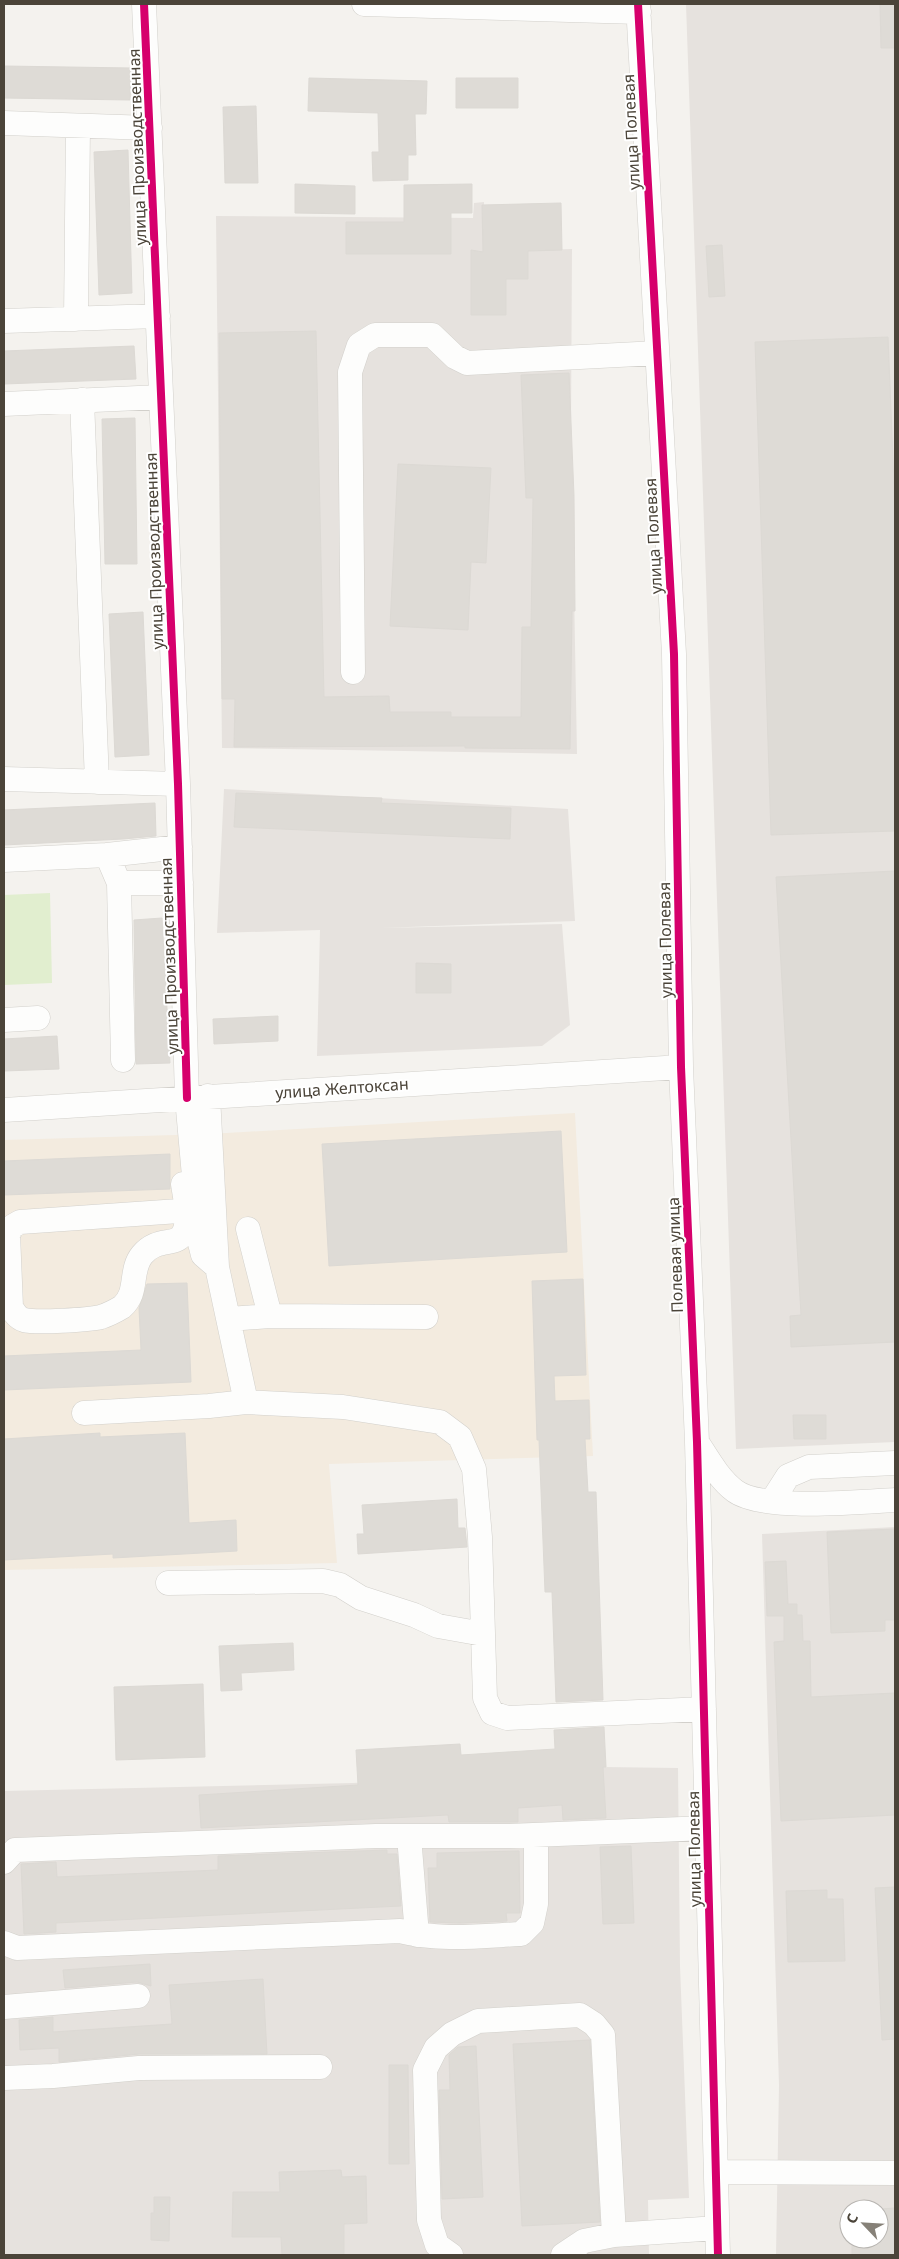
<svg xmlns="http://www.w3.org/2000/svg" width="899" height="2259" font-family="'Noto Sans',sans-serif">
  <rect width="100%" height="100%" fill="#f4f2ee"/>
  <path fill="#f3ebdf" d="M575,1113L593,1456L329,1464L337,1563L4,1570V1140L209,1134Z"/>
  <path fill="#e6e2de" fill-rule="evenodd" d="M686,4H895V1442L736,1449Z
    M484,202L483,252L572,249L571,424L577,754L222,748L216,216L473,218L474,203Z
    M224,789L568,809L575,921L381,928L562,924L570,1025L542,1046L317,1056L320,930L217,933Z
    M895,1527V2255H776L779,2085L762,1534ZM849,2209H879V2239H849Z
    M603,1767L678,1768L680,1966L689,2198L648,2200L649,2255H4V1791L353,1783Z"/>
  <path fill="#e1eecf" d="M50,893L52,983L4,985V895Z"/>
  <path fill="#dedbd6" stroke="#dcd9d4" d="M880,4H895V48H881Z
    M4,66L131,68L130,100L4,98Z
    M309,78L427,81L426,114H415L416,155H408V180L373,181L372,152H379L378,113L308,111Z
    M456,78H518V108H456Z
    M256,106L258,183H225L223,107Z
    M128,150L132,293L99,295L94,152Z
    M295,184L355,186V214L295,213Z
    M472,184V213H451V254H346V222H404V185Z
    M561,203L562,250L528,251V279H506V315H471V250L483,252L482,205Z
    M722,245L725,296L709,297L706,246Z
    M316,331L324,697L389,696L390,712H451V717H521L522,627H531L533,498H526L521,375L569,373L574,496L575,611H572L570,749L465,748V746L234,747L235,699H222L219,333Z
    M888,337L895,509V831L771,835L755,342Z
    M134,346L136,379L4,384V351Z
    M135,418L137,564H105L102,419Z
    M398,464L491,468L486,563L471,562L468,630L390,626Z
    M143,612L149,755L115,757L109,614Z
    M236,793L382,798L381,803L511,808L510,839L234,827Z
    M155,803L156,836L123,839L4,845V810Z
    M895,871V1342L791,1347L790,1316L801,1315L776,877Z
    M162,918L170,1063L136,1064L134,920Z
    M416,963L451,964V993H416Z
    M278,1016V1041L214,1044L213,1019Z
    M57,1036L59,1069L4,1071V1039Z
    M561,1131L567,1252L329,1266L322,1144Z
    M170,1154V1189L4,1195V1161Z
    M583,1279L586,1375L554,1376L555,1401L589,1400L590,1439H585L588,1492H596L603,1700L556,1702L552,1592H545L539,1440H537L532,1281Z
    M187,1283L191,1382L4,1390V1356L141,1350L139,1308L147,1284Z
    M793,1415H826V1439H794Z
    M100,1433V1437L185,1433L189,1523L236,1520L237,1551L113,1558V1554L4,1560V1439Z
    M457,1499L458,1528H465L467,1547L358,1554L357,1534H364L362,1505Z
    M895,1529V1620H885V1631L831,1633L827,1532Z
    M786,1561L788,1604H797V1615H802L803,1641H810L811,1697L895,1693V1815L781,1821L774,1642L784,1641V1616H767L765,1562Z
    M293,1643L294,1670L241,1673L242,1690L221,1691L219,1646Z
    M203,1684L205,1757L116,1760L114,1687Z
    M604,1727L606,1767H603L606,1818L563,1820L562,1805L518,1808V1822H449L448,1815L201,1828L199,1795L358,1785L356,1750L460,1744L461,1755L555,1749L554,1730Z
    M631,1846L634,1923L603,1924L600,1847Z
    M387,1850V1854H397L401,1906L56,1923V1932L24,1934L21,1864L56,1862L57,1877L218,1870V1856Z
    M519,1851L520,1913H506L507,1921L460,1923L430,1922L428,1868H437V1853Z
    M895,1887V2039L882,2040L875,1888Z
    M827,1890V1899H843L845,1961L788,1962L786,1891Z
    M150,1964L151,1986L137,1982L65,1988L63,1970Z
    M263,1979L267,2054H139L59,2062V2048L20,2050L19,2020L53,2017V2032L172,2024L169,1985Z
    M590,2040L600,2222L522,2226L513,2044Z
    M476,2046L483,2197L442,2199L439,2090H450L449,2055L458,2047Z
    M389,2065H408L409,2164H389Z
    M341,2170L342,2177L366,2176L367,2223L344,2224V2255H282L281,2237H232L233,2192H280L279,2172Z
    M154,2197H170L169,2241L151,2240V2213H154Z
    M895,2208V2255H852V2239H879V2209Z"/>
  <g fill="none" stroke-linecap="round" stroke-linejoin="round">
    <defs>
      <path id="minor" d="M144,4L178,784L187,1098L200,1243L203,1255L217,1267
        M364,4L639,12
        M638,4L674,654L681,1067L697,1442L718,2255
        M4,123L150,128
        M76,319L78,126
        M4,321L158,316
        M82,400L97,782
        M4,404L161,397
        M353,672L350,372L359,345L375,335H432L455,357L467,363L657,353
        M4,779L178,784
        M107,855L180,847
        M4,860L107,855L119,883
        M4,1020L38,1018
        M123,1060L119,883H181
        M208,1096L217,1267L246,1402
        M4,1110L681,1067
        M183,1184L187,1209L179,1211L20,1222L13,1226L8,1234L11,1307C14,1312 17,1318 24,1320C36,1323 88,1320 101,1317C107,1315 117,1310 122,1307C139,1292 129,1271 142,1255C163,1230 188,1258 187,1209
        M248,1229L270,1316
        M229,1319L270,1316L426,1317
        M84,1413L209,1406L246,1402L343,1407L440,1422L460,1437L474,1469L480,1537L485,1698L492,1713L507,1718L704,1709
        M697,1442C708,1459 719,1479 735,1491C762,1511 860,1502 895,1500
        M772,1501L788,1476L809,1467L895,1463
        M168,1583L323,1581L340,1585L361,1598L414,1615L438,1626L483,1634
        M409,1836L417,1935
        M4,1862L15,1850L376,1836H508L707,1828
        M4,1943L17,1948L400,1931C440,1941 480,1936 521,1934L532,1923L536,1904V1835
        M4,2007L138,1996
        M4,2078L53,2076L139,2068L320,2067
        M716,2172L895,2173
        M451,2255L437,2245L429,2220L425,2070L436,2048L452,2034L478,2021L580,2015L594,2024L603,2035L614,2235
        M563,2255L584,2241L614,2235L717,2228"/>
    </defs>
    <use href="#minor" stroke="#d2d0cb" stroke-width="25"/>
    <use href="#minor" stroke="#fdfdfc" stroke-width="24"/>
    <defs>
      <path id="cycleway" d="M144,4L178,784L187,1098
        M638,4L674,654L681,1067L697,1442L718,2255"/>
    </defs>
    <use href="#cycleway" stroke="#fff" stroke-width="11"/>
    <use href="#cycleway" stroke="#d6006c" stroke-width="8"/>
  </g>
  <g text-anchor="middle" dominant-baseline="central" stroke-width="4" stroke-linejoin="round" paint-order="stroke">
    <g font-size="16" fill="#4b4439" stroke="#fff">
      <text transform="translate(631 132) rotate(-93)">улица Полевая</text>
      <text transform="translate(137 147) rotate(-92)">улица Производственная</text>
      <text transform="translate(653 536) rotate(-93)">улица Полевая</text>
      <text transform="translate(154 551) rotate(-92)">улица Производственная</text>
      <text transform="translate(665 940) rotate(-91)">улица Полевая</text>
      <text transform="translate(169 956) rotate(-92)">улица Производственная</text>
      <text transform="translate(342 1088) rotate(-4)">улица Желтоксан</text>
      <text transform="translate(675 1255) rotate(-92)">Полевая улица</text>
      <text transform="translate(694 1849) rotate(-91)">улица Полевая</text>
    </g>
  </g>
  <rect width="899" height="2259" fill="none" stroke="#4b4439" stroke-width="10"/>
  <g transform="translate(864 2224) rotate(295)"><circle r="24" fill="#ffffff" stroke="#b7b4b0"/>
  <path d="M0-4L9 19L0 12L-9 19Z" fill="#868178"/>
  <text y="-8" font-size="14" font-weight="bold" text-anchor="middle" fill="#4b4439">С</text>
  </g>
</svg>
